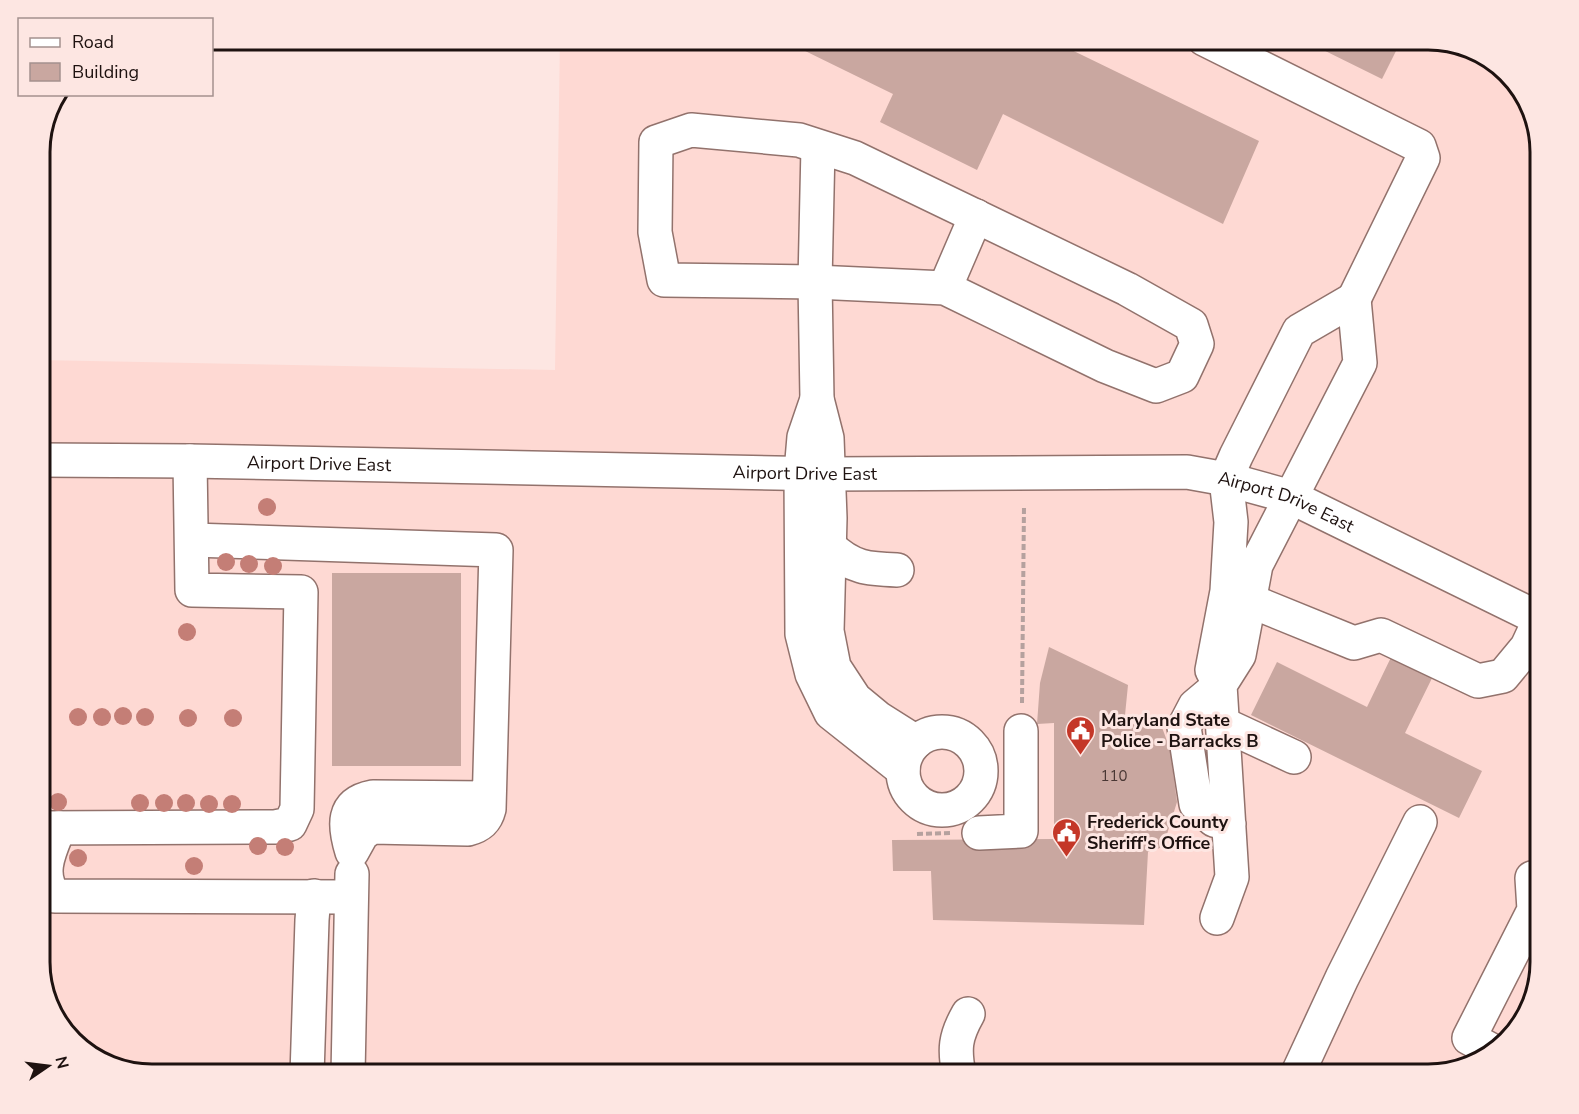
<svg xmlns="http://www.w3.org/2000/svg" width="1579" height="1114" font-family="'Nunito Sans',sans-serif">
  <rect width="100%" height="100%" fill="#fde6e2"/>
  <path fill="#fed9d3" d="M560,39H1428L1496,62L1528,101L1540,151V963L1517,1031L1478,1063L1428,1075H151L83,1052L54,1019L39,970V360L555,370Z"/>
  <path fill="#c9a7a0" d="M801,39H1049L1259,141L1223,224L1003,114L977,170L880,122L893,94L797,47Z
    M1301,39H1402L1382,79Z
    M332,573H461V766H332Z
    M1049,647L1128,685L1124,725L1160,722L1170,749L1177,802L1163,847L1148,852L1144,925L933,920L931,871H893L892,840L1054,839V723L1037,724L1040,683Z
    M1396,647L1437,668L1405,733L1482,771L1459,818L1251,715L1277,662L1367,707Z"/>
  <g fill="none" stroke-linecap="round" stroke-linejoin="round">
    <defs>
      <g id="minor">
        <path d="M1204,39L1419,146L1423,158L1354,299"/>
        <path d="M691,130L799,140L855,158L1127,289L1191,325L1197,344L1182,376L1156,386L1105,366L945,288L815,282L664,280L655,232L656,142Z"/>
        <path d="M818,147L815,282L817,399L827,438L830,518L827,631L834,667L855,699L878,718L916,742"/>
        <path d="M945,288L976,216"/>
        <path d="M817,399L804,437L801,472L802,634L812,674L831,713L903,770"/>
        <path id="s1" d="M39,460L190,461L828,474L1187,472L1226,479L1291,497L1540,619"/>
        <path d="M192,540L496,550L489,809C486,821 480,826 468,829L372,827L362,834L352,852C344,826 341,803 373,797L489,798"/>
        <path d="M830,547C852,568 868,569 897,570"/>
        <path d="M1231,593L1354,643L1381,635L1478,681L1503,676L1527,647L1540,619"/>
        <path d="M1223,724L1294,757"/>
        <circle cx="942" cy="771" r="39"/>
        <path d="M39,828L275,827L290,824L297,809L301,592L192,590L190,461"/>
        <path d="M59,828C50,850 37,875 55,896L351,897"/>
        <path d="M979,833L1021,831V731"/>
        <path d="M1217,918L1232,877L1220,685L1212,670L1227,591L1231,522L1226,479L1236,456L1299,331L1354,299L1360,363L1256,565L1239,655L1220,685L1195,706L1184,727L1196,804L1214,820L1229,824"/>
        <path d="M1493,1051L1469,1038L1534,910L1532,878"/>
        <path d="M307,1075L312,920L314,896"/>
        <path d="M348,1075L352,874"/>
        <path d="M959,1075C954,1049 955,1037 968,1014"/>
        <path d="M1297,1075L1342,978L1420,822"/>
      </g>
    </defs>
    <use href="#minor" stroke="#92726c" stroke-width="36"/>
    <path stroke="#b5a19e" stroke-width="4" stroke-dasharray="6 3" stroke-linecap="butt" d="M1022,703L1024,506
      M917,834L951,833"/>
    <use href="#minor" stroke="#fff" stroke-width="33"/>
  </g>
  <g fill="#c47e76">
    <circle cx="267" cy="507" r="9"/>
    <circle cx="226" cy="562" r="9"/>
    <circle cx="249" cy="564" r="9"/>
    <circle cx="273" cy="566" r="9"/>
    <circle cx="187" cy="632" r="9"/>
    <circle cx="123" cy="716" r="9"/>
    <circle cx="78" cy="717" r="9"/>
    <circle cx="102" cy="717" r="9"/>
    <circle cx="145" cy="717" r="9"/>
    <circle cx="188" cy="718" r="9"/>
    <circle cx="233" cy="718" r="9"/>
    <circle cx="58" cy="802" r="9"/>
    <circle cx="140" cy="803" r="9"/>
    <circle cx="164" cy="803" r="9"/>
    <circle cx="186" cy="803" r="9"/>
    <circle cx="209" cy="804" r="9"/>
    <circle cx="232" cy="804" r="9"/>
    <circle cx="258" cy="846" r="9"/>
    <circle cx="285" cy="847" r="9"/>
    <circle cx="78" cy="858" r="9"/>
    <circle cx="194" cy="866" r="9"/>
  </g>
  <defs>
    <symbol id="civic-pin" viewBox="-11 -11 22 30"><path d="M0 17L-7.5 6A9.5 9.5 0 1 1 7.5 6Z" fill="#c43728" stroke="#fde6e2"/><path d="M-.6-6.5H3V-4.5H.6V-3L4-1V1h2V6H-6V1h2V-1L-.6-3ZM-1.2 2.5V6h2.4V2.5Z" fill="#fff"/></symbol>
  </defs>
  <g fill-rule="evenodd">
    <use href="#civic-pin" x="1064" y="714" width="33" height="45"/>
    <use href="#civic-pin" x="1050" y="816" width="33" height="45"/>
  </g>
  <g text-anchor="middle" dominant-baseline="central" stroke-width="6" stroke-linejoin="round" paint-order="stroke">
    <g font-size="15" fill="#493734">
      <text x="1114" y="776">110</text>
    </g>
    <g font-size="18" fill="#1e1210" stroke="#fde6e2">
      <text stroke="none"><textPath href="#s1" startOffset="280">Airport Drive East</textPath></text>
      <text stroke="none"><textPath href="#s1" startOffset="766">Airport Drive East</textPath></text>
      <text stroke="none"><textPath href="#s1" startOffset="1252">Airport Drive East</textPath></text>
    </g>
    <g font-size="18" font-weight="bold" fill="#1e1210" stroke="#fde6e2" text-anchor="start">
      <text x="1101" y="720">Maryland State<tspan x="1101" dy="21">Police - Barracks B</tspan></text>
      <text x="1087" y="822">Frederick County<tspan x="1087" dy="21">Sheriff's Office</tspan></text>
    </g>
  </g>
  <path d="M0 0H1579V1114H0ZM152 50H1428A102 102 0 0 1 1530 152V962A102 102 0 0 1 1428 1064H152A102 102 0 0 1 50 962V152A102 102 0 0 1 152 50Z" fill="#fde6e2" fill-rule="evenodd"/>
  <path fill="none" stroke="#1e1210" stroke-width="3" d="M152 50H1428A102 102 0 0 1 1530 152V962A102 102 0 0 1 1428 1064H152A102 102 0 0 1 50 962V152A102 102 0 0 1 152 50Z"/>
  <rect x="18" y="18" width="195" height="78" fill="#fde6e2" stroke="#a4918e" stroke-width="1.5"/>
  <rect x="30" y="38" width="30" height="9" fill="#ffffff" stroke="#a4918e" stroke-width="1.5"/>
  <text x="72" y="48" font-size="18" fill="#1e1210">Road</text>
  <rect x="30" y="63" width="30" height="18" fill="#c9a7a0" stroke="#a4918e" stroke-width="1.5"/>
  <text x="72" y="78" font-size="18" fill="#1e1210">Building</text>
  <g transform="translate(48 1066) rotate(76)" stroke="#fde6e2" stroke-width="4.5" paint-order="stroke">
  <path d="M0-4.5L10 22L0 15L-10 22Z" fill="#1e1210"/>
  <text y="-9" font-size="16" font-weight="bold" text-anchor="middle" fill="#1e1210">N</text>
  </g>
</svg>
